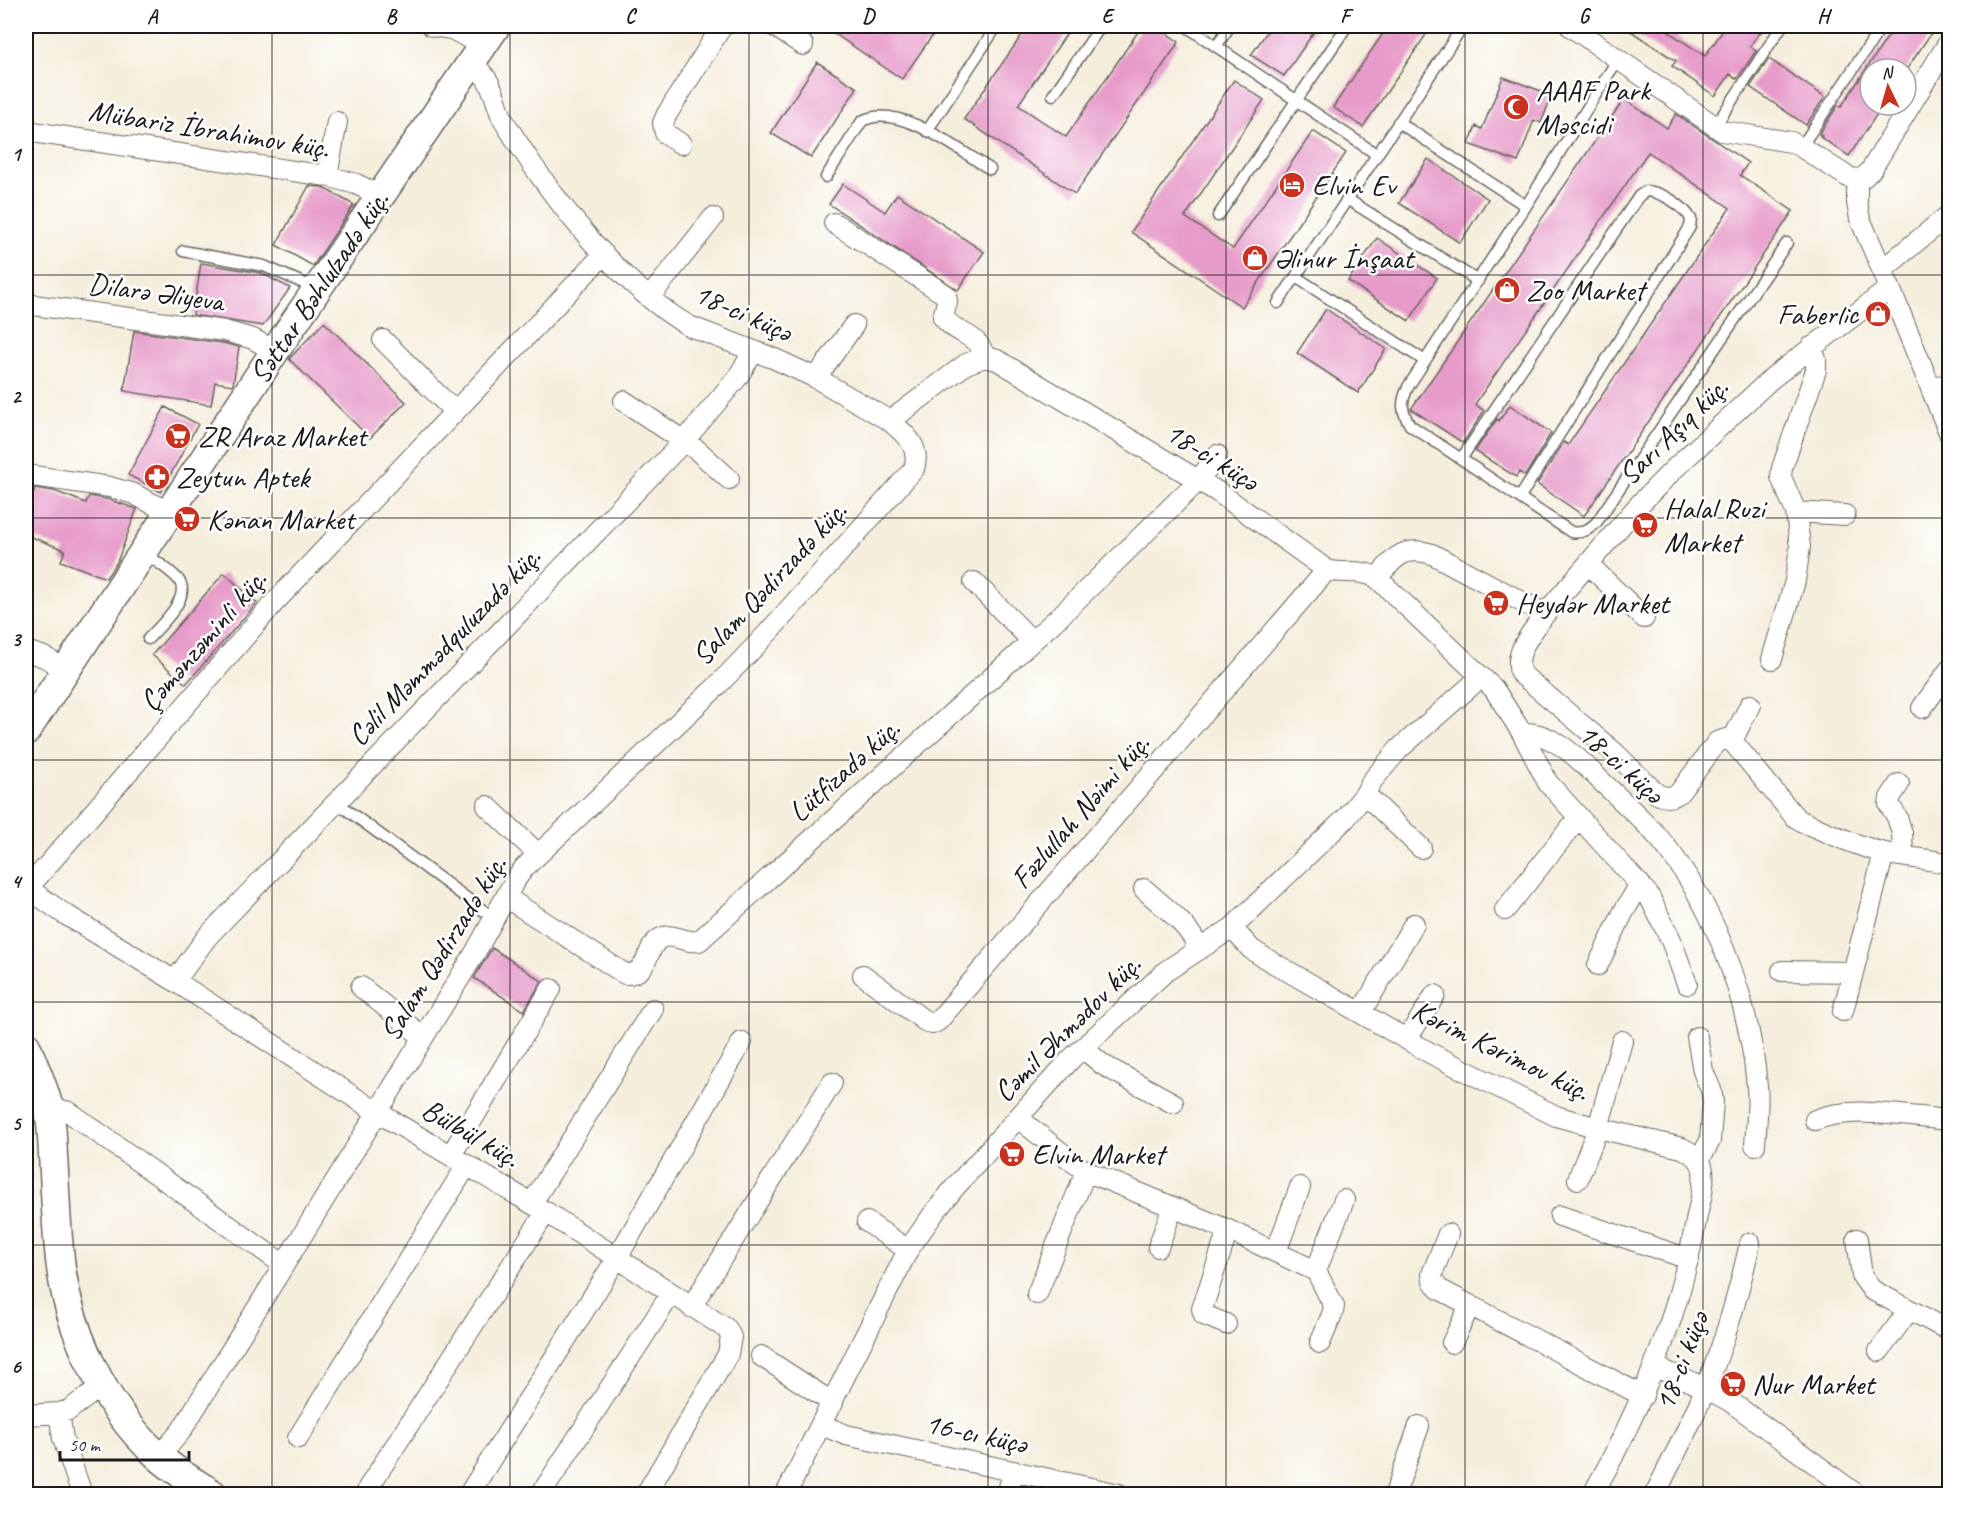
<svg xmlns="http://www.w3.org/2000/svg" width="1975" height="1520" font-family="Caveat,sans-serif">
  <rect width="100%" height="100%" fill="#fff"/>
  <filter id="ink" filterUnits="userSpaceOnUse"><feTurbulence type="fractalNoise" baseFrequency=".0167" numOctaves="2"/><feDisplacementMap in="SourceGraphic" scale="12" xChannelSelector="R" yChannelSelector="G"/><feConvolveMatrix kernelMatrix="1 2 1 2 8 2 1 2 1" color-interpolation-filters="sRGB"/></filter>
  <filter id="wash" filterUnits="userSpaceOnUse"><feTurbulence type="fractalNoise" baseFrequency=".008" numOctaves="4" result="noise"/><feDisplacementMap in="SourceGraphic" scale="24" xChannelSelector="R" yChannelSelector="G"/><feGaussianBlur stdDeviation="1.35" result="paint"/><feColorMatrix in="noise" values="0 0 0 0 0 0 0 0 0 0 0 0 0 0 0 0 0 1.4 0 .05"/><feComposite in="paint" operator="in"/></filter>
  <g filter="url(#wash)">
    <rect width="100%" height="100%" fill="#f5eedc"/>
    <g id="blocks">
      <path fill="#e79bca" d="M823,26H939L902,79Z
        M1028,26H1072L1018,105L1066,137L1142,26H1156L1179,42L1075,194L964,119Z
        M1271,26H1318L1284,76L1251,55Z
        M1388,26H1432L1363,127L1333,107Z
        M1623,26H1673L1669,32L1705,56L1726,26H1765L1750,46L1756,51L1737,79L1730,74L1715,96L1672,66L1676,61Z
        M1895,26H1936L1907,69H1870V105H1883L1849,156L1820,137L1822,136L1819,134L1838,105L1841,107Z
        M1769,59L1825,97L1806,125L1750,87Z
        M817,62L857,88L811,158L771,133Z
        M1503,77L1552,95L1541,123L1534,120L1518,162L1469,144L1476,126L1482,129Z
        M1234,80L1264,100L1185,217L1233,249L1313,131L1346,153L1242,307L1131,232Z
        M1624,99L1667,128L1676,114L1748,163L1740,175L1793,211L1584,516L1537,484L1564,442L1568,445L1730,208L1648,152L1475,404L1484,411L1463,443L1411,409Z
        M1428,159L1488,199L1460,243L1399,203Z
        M843,184L885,212L897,194L984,252L958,290L829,204Z
        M309,186L322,187L354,205L313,266L276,245Z
        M1377,238L1437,278L1409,321L1348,281Z
        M201,263L261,273L290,288L263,326L193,315Z
        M1326,309L1386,349L1358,393L1297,353Z
        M324,322L406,402L370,438L289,359Z
        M134,331L223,343L239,347L233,385L215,382L211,405L124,391Z
        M1510,405L1551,433L1525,476L1519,472L1516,477L1475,451L1497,419L1499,421Z
        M165,407L198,424L161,492L128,475Z
        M35,488L54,491L86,503L89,496L107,499L137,509L117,562L106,578L61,561L65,550L26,535V515Z
        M224,573L257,603L186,684L152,655Z
        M492,948L542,981L524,1011L474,978Z"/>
    </g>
  </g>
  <g filter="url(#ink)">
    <use href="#blocks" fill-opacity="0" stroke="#68665f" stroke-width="1.5"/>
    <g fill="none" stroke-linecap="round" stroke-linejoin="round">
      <defs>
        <path id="lane" d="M1186,26L1376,154
          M1217,45L1230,26
          M1618,59L1526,206L1408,387C1401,402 1401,411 1410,425L1571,532C1582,534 1588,530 1596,523L1787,243
          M1053,95L1101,26
          M1398,122L1526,206
          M1715,126L1782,26
          M927,131L997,26
          M1801,147L1882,26
          M826,177L862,121C898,101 960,151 990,169
          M1347,199L1478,281
          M1218,216L1347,26
          M183,251L264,266L317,289
          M1296,277L1425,361
          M1278,303L1463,26
          M1461,459L1639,196L1646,191C1662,192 1683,205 1691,219L1690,227L1520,497
          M144,553C154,560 175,573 180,582C190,599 159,627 148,639
          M336,802L495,919"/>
        <path id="street" d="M432,26L452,29L482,46
          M774,26L803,45
          M1570,26L1722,131L1791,142L1801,147L1848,177L1857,179
          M471,62C478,68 485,75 489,83C495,93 497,106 502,117C505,124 510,130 514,137C555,202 622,287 689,326L775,359L816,378L890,421L966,364L985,357L997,360L1218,492L1327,570C1344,575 1360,568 1377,578L1494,689L1522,733C1553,731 1581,761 1601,781C1625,804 1651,826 1671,853C1719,917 1750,1006 1757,1086C1759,1105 1756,1126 1755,1145
          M26,131L327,176L356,184L381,196
          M681,144L665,133L663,123L667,114L722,26
          M327,176L337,122
          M1857,179L1864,177L1871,170L1950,40
          M1857,179V203L1860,219L1890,288
          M834,223L946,295L947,302L943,317C957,336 976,331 985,357
          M1882,270L1950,214
          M650,297L713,218
          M26,304L225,331L253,339L275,351
          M383,340L454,411
          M816,378L854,325
          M1931,387L1950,384
          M624,401L697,450L729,479
          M26,475L110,487L134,494L170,513
          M1796,512L1845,515
          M1588,564L1644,618
          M1377,578C1395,558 1402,545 1432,554L1545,614L1637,507L1674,469L1772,378L1890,288L1950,435
          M974,582L1032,641
          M1545,614C1533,632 1514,650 1520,673L1615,753L1657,794C1666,798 1671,798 1679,793L1717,742L1726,739L1732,741L1795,817L1803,822C1829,833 1854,845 1881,852C1903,858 1927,858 1950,864
          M26,651L44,657L67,670
          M1772,659L1795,581L1800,547L1796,512L1781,477L1782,468L1816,370V359L1811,347
          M1922,708L1950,669
          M1522,733L1548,783L1648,894L1671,940L1687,984
          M1732,741L1750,705
          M1899,784L1890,798L1889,804L1897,817L1902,833L1903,855
          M1365,794L1421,848
          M487,806L538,854
          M26,887L63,913L175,981L377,1112L546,1212L727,1329L731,1337L728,1354L646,1494
          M28,888L273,604L604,254
          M1144,889C1165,908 1187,923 1199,948
          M507,898L625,974C651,975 644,947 661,938C673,932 686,944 699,941L1059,617L1199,480L1217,455
          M1505,910L1579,817
          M1232,928L1251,949L1265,958L1432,1054L1556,1116L1598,1128L1682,1148C1692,1153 1701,1158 1703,1170C1705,1185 1700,1202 1697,1216C1680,1314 1641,1408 1593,1494
          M1598,965L1623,913L1640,884
          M1782,971L1853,972
          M863,975L925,1021L932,1024L938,1021L1327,570
          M175,981L207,937L684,441L737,378L754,351
          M361,987L423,1037
          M1843,1011L1884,853
          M1361,1012L1414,924
          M1697,1037L1703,1071L1711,1090L1713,1101L1710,1141L1699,1160
          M1407,1039L1435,995
          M1083,1048L1103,1065L1173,1103
          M49,1107L69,1112L284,1265
          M1018,1118L1073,1162L1086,1171L1228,1230L1316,1271L1334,1306L1333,1312L1320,1343
          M1815,1120C1852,1105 1909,1117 1950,1120
          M451,1155L551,989
          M1578,1179L1598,1128L1622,1041
          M532,1203L653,1009
          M1560,1216L1689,1259
          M867,1222L908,1250
          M1448,1234L1432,1274L1433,1281L1439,1289L1643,1396
          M1857,1239L1862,1276L1872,1290L1950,1331
          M1158,1247L1173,1207
          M1276,1252L1300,1187
          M1316,1271L1344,1200
          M1037,1294L1086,1171
          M691,1307L832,1083
          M1226,1324L1204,1315L1202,1309L1228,1230
          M1452,1343L1470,1305
          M1879,1351L1909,1310
          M761,1356L833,1403
          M1655,1367L1706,1388L1731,1402L1856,1494
          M26,1415L59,1413
          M822,1425L846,1435L1119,1494
          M298,1438L467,1165
          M159,1457L181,1431L284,1265L475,953L514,882L524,868L715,688L765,636L914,469C921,446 906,435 890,421
          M368,1488L546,1212
          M82,1494L63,1439L59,1413L69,1410L103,1385
          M469,1494L617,1258L742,1042
          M541,1494L671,1294
          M786,1494L908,1250L934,1213L956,1186L1071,1059L1166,971L1232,928L1346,818L1365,794L1372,781L1399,749L1481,677
          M1007,1494L1014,1471
          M1395,1494L1419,1426
          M1655,1494C1673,1459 1691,1424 1706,1387C1725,1341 1739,1292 1750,1243"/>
        <path id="secondary" d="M26,731L275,351L496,26
          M26,1046C34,1065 43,1085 48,1105C52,1121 52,1139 53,1155C55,1187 56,1219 59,1250C65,1324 102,1405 157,1455C174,1471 194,1482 213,1494"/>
      </defs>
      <use href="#lane" stroke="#68665f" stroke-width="13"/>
      <use href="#street" stroke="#68665f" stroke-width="22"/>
      <use href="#secondary" stroke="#68665f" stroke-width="31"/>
      <use href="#lane" stroke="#fff" stroke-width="10"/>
      <use href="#street" stroke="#fff" stroke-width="20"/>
      <use href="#secondary" stroke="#fff" stroke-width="28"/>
    </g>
  </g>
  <path fill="none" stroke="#1c1c1c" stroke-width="1.5" stroke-opacity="0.55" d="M272,26V1494M510,26V1494M749,26V1494M988,26V1494M1226,26V1494M1465,26V1494M1703,26V1494M26,275H1950M26,518H1950M26,760H1950M26,1002H1950M26,1245H1950"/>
  <defs>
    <symbol id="mosque-disc" viewBox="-11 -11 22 22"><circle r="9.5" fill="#c8321e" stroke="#fff"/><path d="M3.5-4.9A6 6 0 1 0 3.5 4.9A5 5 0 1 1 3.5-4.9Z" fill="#fff"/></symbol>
    <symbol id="hotel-disc" viewBox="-11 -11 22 22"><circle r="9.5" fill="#c8321e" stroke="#fff"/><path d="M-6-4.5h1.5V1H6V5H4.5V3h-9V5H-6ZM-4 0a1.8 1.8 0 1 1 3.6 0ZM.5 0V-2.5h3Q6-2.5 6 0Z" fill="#fff"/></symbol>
    <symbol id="shop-disc" viewBox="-11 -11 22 22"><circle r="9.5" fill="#c8321e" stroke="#fff"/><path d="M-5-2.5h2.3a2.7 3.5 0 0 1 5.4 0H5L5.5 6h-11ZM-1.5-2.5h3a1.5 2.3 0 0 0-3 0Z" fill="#fff"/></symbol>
    <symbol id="supermarket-disc" viewBox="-11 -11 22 22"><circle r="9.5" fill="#c8321e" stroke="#fff"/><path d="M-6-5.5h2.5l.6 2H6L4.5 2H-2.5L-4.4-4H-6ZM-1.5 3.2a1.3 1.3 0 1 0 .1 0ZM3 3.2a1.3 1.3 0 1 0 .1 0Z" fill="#fff"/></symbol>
    <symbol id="pharmacy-disc" viewBox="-11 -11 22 22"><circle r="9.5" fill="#c8321e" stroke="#fff"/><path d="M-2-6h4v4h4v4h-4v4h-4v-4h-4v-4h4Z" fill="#fff"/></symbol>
  </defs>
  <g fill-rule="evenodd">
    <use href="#mosque-disc" x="1501" y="92" width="30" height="30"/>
    <use href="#hotel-disc" x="1277" y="170" width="30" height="30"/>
    <use href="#shop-disc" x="1240" y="243" width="30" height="30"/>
    <use href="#shop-disc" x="1492" y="275" width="30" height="30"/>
    <use href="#shop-disc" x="1863" y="299" width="30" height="30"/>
    <use href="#supermarket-disc" x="163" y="421" width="30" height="30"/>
    <use href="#pharmacy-disc" x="142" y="462" width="30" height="30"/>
    <use href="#supermarket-disc" x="172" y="504" width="30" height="30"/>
    <use href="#supermarket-disc" x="1630" y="510" width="30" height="30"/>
    <use href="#supermarket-disc" x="1481" y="588" width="30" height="30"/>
    <use href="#supermarket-disc" x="997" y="1139" width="30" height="30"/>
    <use href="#supermarket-disc" x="1718" y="1369" width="30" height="30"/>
  </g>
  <g text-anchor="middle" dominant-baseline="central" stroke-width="5" stroke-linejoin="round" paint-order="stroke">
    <g font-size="30" fill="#1c1c1c" stroke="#fff" text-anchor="start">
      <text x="1536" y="90">AAAF Park<tspan x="1536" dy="34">Məscidi</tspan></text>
      <text x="1312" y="185">Elvin Ev</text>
      <text x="1274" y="258">Əlinur İnşaat</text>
      <text x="1526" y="290">Zoo Market</text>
      <text x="1858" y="314" text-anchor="end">Faberlic</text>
      <text x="198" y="436">ZR Araz Market</text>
      <text x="176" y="477">Zeytun Aptek</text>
      <text x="1664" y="508">Halal Ruzi<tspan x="1664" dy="34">Market</tspan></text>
      <text x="207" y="519">Kənan Market</text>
      <text x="1516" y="603">Heydər Market</text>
      <text x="1032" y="1154">Elvin Market</text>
      <text x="1752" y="1384">Nur Market</text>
    </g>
    <g font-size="30" fill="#1c1c1c" stroke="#fff">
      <text transform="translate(209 129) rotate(9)">Mübariz İbrahimov küç.</text>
      <text transform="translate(319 287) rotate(-56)">Səttar Bəhlulzadə küç.</text>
      <text transform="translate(156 292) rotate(8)">Dilarə Əliyeva</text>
      <text transform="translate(743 312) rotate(24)">18-ci küçə</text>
      <text transform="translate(1673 431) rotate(-44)">Sarı Aşıq küç.</text>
      <text transform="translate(1212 456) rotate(32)">18-ci küçə</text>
      <text transform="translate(769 583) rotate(-47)">Salam Qədirzadə küç.</text>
      <text transform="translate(203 640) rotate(-49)">Çəmənzəminli küç.</text>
      <text transform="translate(444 646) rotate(-46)">Cəlil Məmmədquluzadə küç.</text>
      <text transform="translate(1621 763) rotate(42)">18-ci küçə</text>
      <text transform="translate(844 770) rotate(-42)">Lütfizadə küç.</text>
      <text transform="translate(1080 811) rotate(-49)">Fəzlullah Nəimi küç.</text>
      <text transform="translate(443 948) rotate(-58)">Salam Qədirzadə küç.</text>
      <text transform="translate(1067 1028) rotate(-45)">Cəmil Əhmədov küç.</text>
      <text transform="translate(1501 1050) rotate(26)">Kərim Kərimov küç.</text>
      <text transform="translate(471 1133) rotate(30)">Bülbül küç.</text>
      <text transform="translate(1681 1361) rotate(-69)">18-ci küçə</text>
      <text transform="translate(976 1433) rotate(12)">16-cı küçə</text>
    </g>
  </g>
  <rect width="1975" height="1520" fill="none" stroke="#fff" stroke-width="66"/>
  <g transform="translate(1888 87) rotate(355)"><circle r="28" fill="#ffffff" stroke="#a4a4a4" stroke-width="1.5"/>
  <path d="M0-4.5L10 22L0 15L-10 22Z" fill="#c8321e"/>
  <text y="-9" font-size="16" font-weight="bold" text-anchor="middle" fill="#1c1c1c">N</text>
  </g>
  <path d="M60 1451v9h129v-9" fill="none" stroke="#1c1c1c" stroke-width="3"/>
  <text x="69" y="1451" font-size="18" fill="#1c1c1c" stroke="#ffffff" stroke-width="4.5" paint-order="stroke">50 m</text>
  <rect x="33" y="33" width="1909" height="1454" fill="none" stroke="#1c1c1c" stroke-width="2"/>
  <g font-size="20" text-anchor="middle" font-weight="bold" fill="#1c1c1c">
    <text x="152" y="23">A</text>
    <text x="391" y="23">B</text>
    <text x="630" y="23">C</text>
    <text x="868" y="23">D</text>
    <text x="1107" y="23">E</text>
    <text x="1345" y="23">F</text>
    <text x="1584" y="23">G</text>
    <text x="1823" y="23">H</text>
    <text x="16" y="161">1</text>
    <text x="16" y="403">2</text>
    <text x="16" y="646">3</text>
    <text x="16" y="888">4</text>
    <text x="16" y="1130">5</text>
    <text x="16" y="1373">6</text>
  </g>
</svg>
